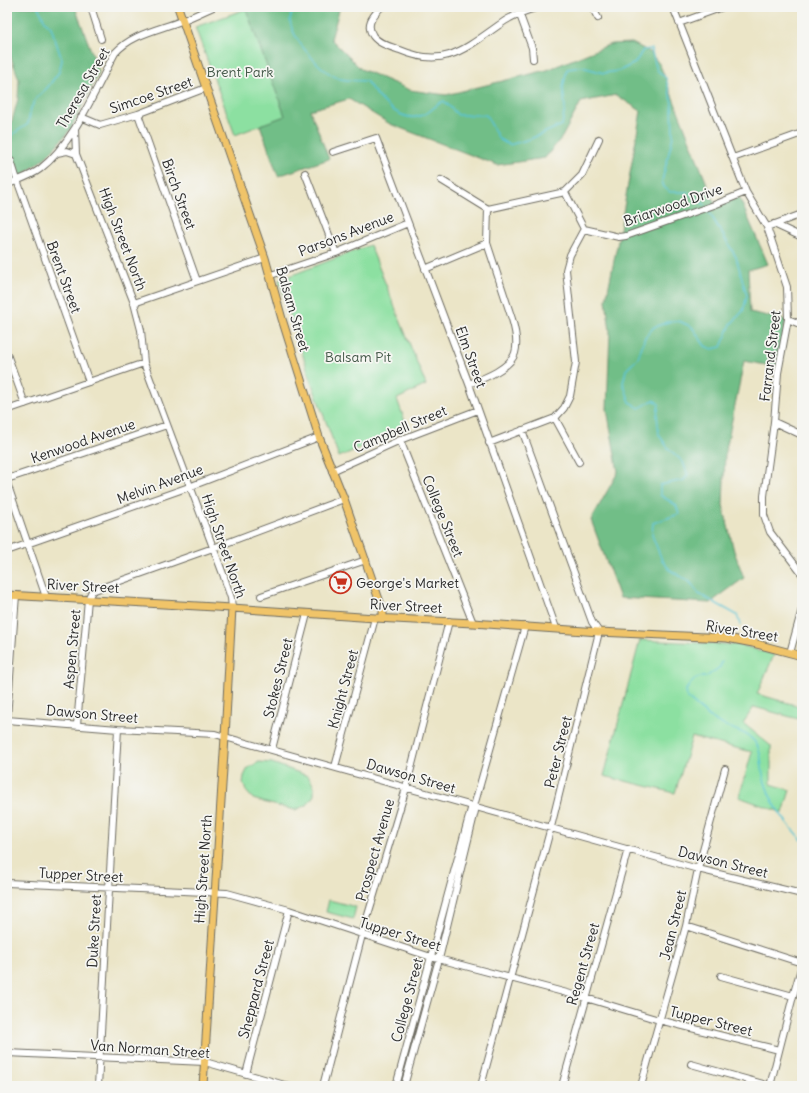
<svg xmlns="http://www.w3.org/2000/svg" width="809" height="1093" font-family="Delius,sans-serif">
  <rect width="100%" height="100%" fill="#f6f6f2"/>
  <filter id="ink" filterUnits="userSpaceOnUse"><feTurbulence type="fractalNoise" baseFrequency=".025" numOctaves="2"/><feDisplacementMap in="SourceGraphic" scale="8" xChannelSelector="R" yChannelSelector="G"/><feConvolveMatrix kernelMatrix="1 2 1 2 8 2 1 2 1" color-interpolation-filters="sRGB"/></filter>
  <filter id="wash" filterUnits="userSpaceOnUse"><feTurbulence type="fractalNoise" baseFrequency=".012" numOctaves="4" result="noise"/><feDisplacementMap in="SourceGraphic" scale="16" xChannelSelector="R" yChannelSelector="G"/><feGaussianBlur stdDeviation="0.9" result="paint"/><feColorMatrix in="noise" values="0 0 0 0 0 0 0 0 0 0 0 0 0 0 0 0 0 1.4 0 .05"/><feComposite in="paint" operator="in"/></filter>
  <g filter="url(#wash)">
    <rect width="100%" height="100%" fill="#ebe5c7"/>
    <path fill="#8ce0a1" stroke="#5c8666" d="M246,9L285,116L235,135L195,27Z
      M370,245L426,385L397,399L407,427L339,457L312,384L279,280Z
      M640,640L741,645L774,655L757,694L802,707V720L754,707L743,723L771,746V784L790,790L783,813L739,797L752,752L692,737L675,793L604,776Z
      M259,762L272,763L308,776L314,786V795L307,805L295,810L270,804L253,799L246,791L243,783L244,776L248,768Z
      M329,900L356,907L353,919L326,912Z"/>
    <path fill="#71be87" stroke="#4e7459" d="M7,7H75L99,72L70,130L47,156L17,180L7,184V128L12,121L18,99L19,79L7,47Z
      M249,7H340L331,39L361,69L410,90L446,95L547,70L611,44L632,43L650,52L660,65L716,207L739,197L768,264L748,270L750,312L786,320L777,367L744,361L725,454L723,505L734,551L744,578L710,603L620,598L591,520L618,472L607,409L610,331L606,300L618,241L641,111L616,95L581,102L562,137L545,158L497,165L390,124L349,99L310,110L329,159L278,176L260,125L285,116L246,9Z"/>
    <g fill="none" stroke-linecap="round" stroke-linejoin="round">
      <path stroke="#5ac4d5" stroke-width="1.5" d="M298,7L292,11C292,14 290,17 290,20C292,40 323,74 341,79C349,81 358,80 366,81C378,98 400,125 423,115C431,112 436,104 444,101L458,115H486L499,139L509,145L530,139L562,125L565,108L563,87L567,69L582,67L604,73L619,71L635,63L643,50L651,49L657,70L666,78L672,103L673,136L662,181L664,187L670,192H688L705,205
        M320,7L326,9L331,7
        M7,138L28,124L31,108L37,97L47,88L59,72L62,60L51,27L45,21L38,7
        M708,210L736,257L747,296L743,311L731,324L721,347L712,349L705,346L692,327L679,321L668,322L654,327L645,337L638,358L626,370L623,383L630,402L639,408C645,406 648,402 654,400L659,404L657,415L659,435L668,448L683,462L688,475L684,480L660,485V495L676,505L679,514L653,523L652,535L662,560L670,570L690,582L699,594L737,615L740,625
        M722,662L720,667L706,677H700L695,679L690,684L686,690L687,698C696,705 705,714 716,721C729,730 748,730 757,745C762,754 761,765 763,775C769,801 784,821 802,840"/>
    </g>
  </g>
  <g filter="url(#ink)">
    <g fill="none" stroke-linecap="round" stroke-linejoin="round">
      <defs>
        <path id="minor" d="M91,7L101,39
          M381,7C373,16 365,24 373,36C379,44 391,47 400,50C440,67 460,53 492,30C498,26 504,21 510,18C519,13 529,10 539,7
          M517,7L532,48L533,59
          M592,7L598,18
          M673,7L746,192L767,227L787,287L788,319L778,373L774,422L764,496V515L770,532L802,574
          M679,23L723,7
          M138,114L197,281
          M81,117L100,125L138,114L206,88
          M75,129L76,154L134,303L141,330L144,363L223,574L231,598L232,608
          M333,152L376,138L469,384L556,628
          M57,153L67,151L76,154
          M733,158L802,133
          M11,161L17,180L89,382
          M305,173L336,253
          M441,180L488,209L565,192L582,175L599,139
          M7,185C17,180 31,176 40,169C74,143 95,90 115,53C132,34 158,30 181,21C192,17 202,12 213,7
          M565,192L584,229
          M774,224L802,237
          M767,227L802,214
          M584,229L619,237L626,236L714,205L746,192
          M425,269L487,243
          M271,275L336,253L408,223
          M134,303L265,258
          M788,319L802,325
          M7,354L25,404
          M469,384C482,379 510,369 515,353C518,343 515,329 512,319L487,243L488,209
          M7,410L144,363
          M555,418L579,462
          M774,422L802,435
          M400,440L473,623
          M489,443L555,418L564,408L570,396L576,362L566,270L570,255L584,229
          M332,471L400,440L478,410
          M7,479L167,425
          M7,483L46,597
          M7,551L189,487L319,437
          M261,596L366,560
          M790,653L802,609
          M7,718L16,595
          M7,720L118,729L215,734L225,737L698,869L802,894
          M77,725L88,599L92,591L213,548L344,499
          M272,749L307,614
          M335,767L375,618
          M7,883L227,893L289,910L431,957L586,998L659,1020L779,1050
          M686,926L802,963
          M721,976L793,996
          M7,1053L205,1062L288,1086
          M691,1064L770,1086
          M246,1074L289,910
          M98,1086L118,729
          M323,1086L362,935L406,788L449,621
          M396,1086L471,809L474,806
          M404,1086L439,959L475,811L474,806L525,626
          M481,1086L551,827L599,632L592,622L522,430
          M562,1086L628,849
          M641,1086L686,926L698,869L725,769
          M770,1086L793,996L802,965"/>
        <path id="major" d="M178,7L265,258L282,319L319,437L344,499L383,611V618
          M7,595L232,608L375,618L473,623L599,632L727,638L753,643L802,656
          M203,1086L225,737L232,608"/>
      </defs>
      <use href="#minor" stroke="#6e6c62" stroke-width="8"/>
      <use href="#major" stroke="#6e6c62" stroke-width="9"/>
      <use href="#minor" stroke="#fff" stroke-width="6"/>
      <use href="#major" stroke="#f0c469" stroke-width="7"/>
    </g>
  </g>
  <defs>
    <symbol id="supermarket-ring" viewBox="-11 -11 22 22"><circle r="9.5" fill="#f6f6f2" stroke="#c8321e" stroke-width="1.5"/><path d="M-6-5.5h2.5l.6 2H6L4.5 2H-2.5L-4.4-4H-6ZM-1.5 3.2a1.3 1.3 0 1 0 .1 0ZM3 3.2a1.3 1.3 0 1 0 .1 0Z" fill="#c8321e"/></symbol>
  </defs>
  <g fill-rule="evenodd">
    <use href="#supermarket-ring" x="328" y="570" width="25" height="25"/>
  </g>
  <g text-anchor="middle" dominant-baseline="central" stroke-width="3.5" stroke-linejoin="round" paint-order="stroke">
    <g font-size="14" fill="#435848" stroke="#f6f6f2">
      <text x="240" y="72">Brent Park</text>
      <text x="358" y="357">Balsam Pit</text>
    </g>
    <g font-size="14" fill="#2b2b2b" stroke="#f6f6f2">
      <text transform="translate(83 88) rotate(-60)">Theresa Street</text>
      <text transform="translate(151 95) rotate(-19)">Simcoe Street</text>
      <text transform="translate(179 194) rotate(70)">Birch Street</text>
      <text transform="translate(673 205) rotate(-19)">Briarwood Drive</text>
      <text transform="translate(346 234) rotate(-21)">Parsons Avenue</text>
      <text transform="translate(123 239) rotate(69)">High Street North</text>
      <text transform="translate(64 277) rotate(70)">Brent Street</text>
      <text transform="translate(293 309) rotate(74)">Balsam Street</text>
      <text transform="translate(770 356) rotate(-83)">Farrand Street</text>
      <text transform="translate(471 357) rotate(70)">Elm Street</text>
      <text transform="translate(400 429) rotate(-23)">Campbell Street</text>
      <text transform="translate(83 441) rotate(-19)">Kenwood Avenue</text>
      <text transform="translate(160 484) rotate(-20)">Melvin Avenue</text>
      <text transform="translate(443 516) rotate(68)">College Street</text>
      <text transform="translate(224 546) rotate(71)">High Street North</text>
      <text transform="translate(83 586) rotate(3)">River Street</text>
      <text transform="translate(406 606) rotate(3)">River Street</text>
      <text transform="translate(742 631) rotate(9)">River Street</text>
      <text transform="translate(72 649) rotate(-85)">Aspen Street</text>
      <text transform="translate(278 678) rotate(-76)">Stokes Street</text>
      <text transform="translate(343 689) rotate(-75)">Knight Street</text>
      <text transform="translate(92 714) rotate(5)">Dawson Street</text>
      <text transform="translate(558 752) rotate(-76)">Peter Street</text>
      <text transform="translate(411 776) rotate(16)">Dawson Street</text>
      <text transform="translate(375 850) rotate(-74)">Prospect Avenue</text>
      <text transform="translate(723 862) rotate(14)">Dawson Street</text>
      <text transform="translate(203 869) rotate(-86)">High Street North</text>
      <text transform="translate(81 875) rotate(3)">Tupper Street</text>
      <text transform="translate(673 925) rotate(-76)">Jean Street</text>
      <text transform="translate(94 931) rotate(-87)">Duke Street</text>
      <text transform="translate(400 934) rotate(17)">Tupper Street</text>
      <text transform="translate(583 964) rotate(-74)">Regent Street</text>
      <text transform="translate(256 989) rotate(-75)">Sheppard Street</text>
      <text transform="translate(407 1000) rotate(-75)">College Street</text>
      <text transform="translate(711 1021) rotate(14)">Tupper Street</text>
      <text transform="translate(150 1049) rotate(4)">Van Norman Street</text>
    </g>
    <g font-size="14" fill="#2b2b2b" stroke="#f6f6f2" text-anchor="start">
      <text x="356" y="583">George's Market</text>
    </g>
  </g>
  <rect width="809" height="1093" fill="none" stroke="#f6f6f2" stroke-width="24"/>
</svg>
